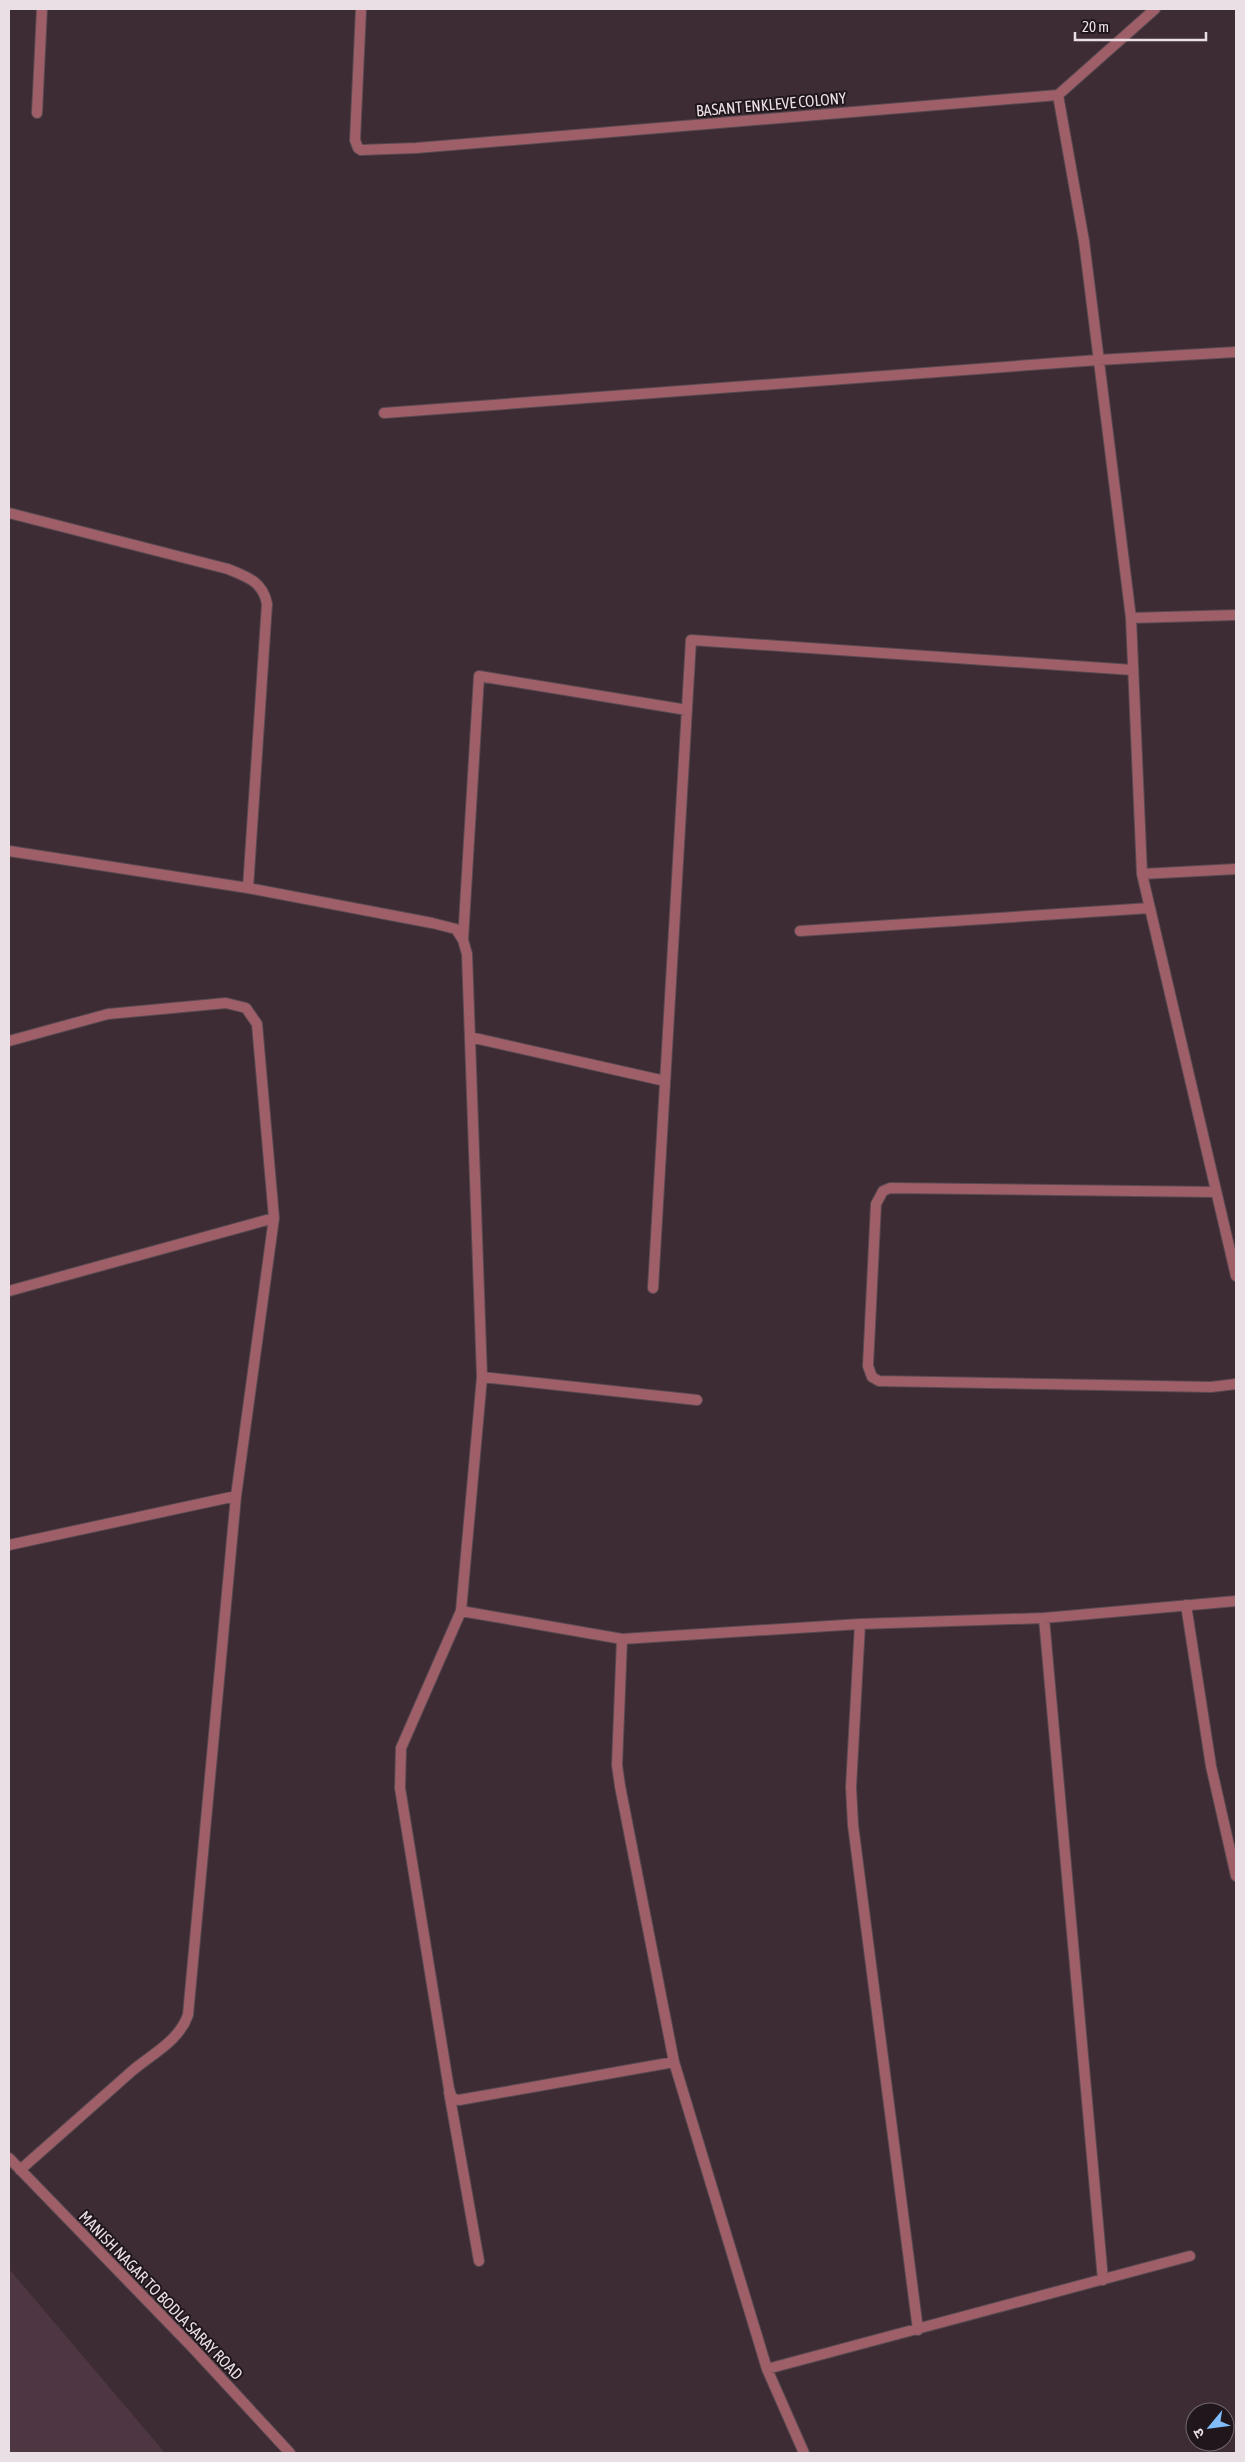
<svg xmlns="http://www.w3.org/2000/svg" width="1245" height="2462" font-family="'Asap Condensed','Noto Sans Devanagari',sans-serif">
  <rect width="100%" height="100%" fill="#3d2c34"/>
  <path fill="#4e3742" d="M9,2269L165,2453H9Z"/>
  <g fill="none" stroke-linecap="round" stroke-linejoin="round">
    <defs>
      <path id="street" d="M361,9L355,140L358,148L361,150L416,148L1058,95L1155,9
        M1058,95L1084,241L1131,618L1142,874
        M37,113L42,9
        M384,413L1098,360L1236,352
        M9,513L228,569C248,577 263,582 267,604L248,888
        M1131,618L1236,615
        M9,851L248,888L432,923L456,929L463,940L467,954L482,1377L461,1611L401,1748L400,1788L449,2089L452,2098L459,2100L674,2062
        M1236,869L1142,874L1236,1276
        M800,931L1150,908
        M463,940L479,676L687,710
        M470,1037L665,1081
        M9,1041L108,1014L226,1003L246,1008L257,1024L274,1218L236,1496L188,2015C179,2041 152,2054 132,2071C95,2104 57,2137 20,2170
        M1216,1192L890,1188L883,1191L876,1204L868,1366L872,1377L879,1381L1211,1387L1236,1384
        M653,1288L691,640L1133,670
        M9,1291L274,1218
        M482,1377L697,1400
        M9,1545L236,1496
        M1186,1605L1211,1766L1236,1876
        M461,1611L622,1639
        M1044,1618L1103,2280
        M860,1624L851,1787L853,1825L918,2330
        M449,2092L479,2261
        M9,2158L193,2348L290,2453
        M767,2369L1190,2256
        M804,2453L767,2369L674,2062L620,1786L617,1765L622,1639L860,1624L1044,1618L1236,1601"/>
    </defs>
    <use href="#street" stroke="#594950" stroke-width="12"/>
    <use href="#street" stroke="#9e5f69" stroke-width="10"/>
  </g>
  <g text-anchor="middle" dominant-baseline="central" stroke-width="4" stroke-linejoin="round" paint-order="stroke">
    <g font-size="16" fill="#eadfe4" stroke="#1f171b">
      <text transform="translate(771 104) rotate(-5)">BASANT ENKLEVE COLONY</text>
      <text transform="translate(161 2295) rotate(46)">MANISH NAGAR TO BODLA SARAY ROAD</text>
    </g>
  </g>
  <rect width="1245" height="2462" fill="none" stroke="#eadfe4" stroke-width="20"/>
  <g transform="translate(1210 2427) rotate(241)"><circle r="24" fill="#1f171b" stroke="#70676b"/>
  <path d="M0-4L9 19L0 12L-9 19Z" fill="#80bdfa"/>
  <text y="-8" font-size="14" font-weight="bold" text-anchor="middle" fill="#eadfe4">उ</text>
  </g>
  <path d="M1075 32v8h131v-8" fill="none" stroke="#eadfe4" stroke-width="2.5"/>
  <text x="1082" y="32" font-size="15" fill="#eadfe4" stroke="#1f171b" stroke-width="4" paint-order="stroke">20 m</text>
</svg>
